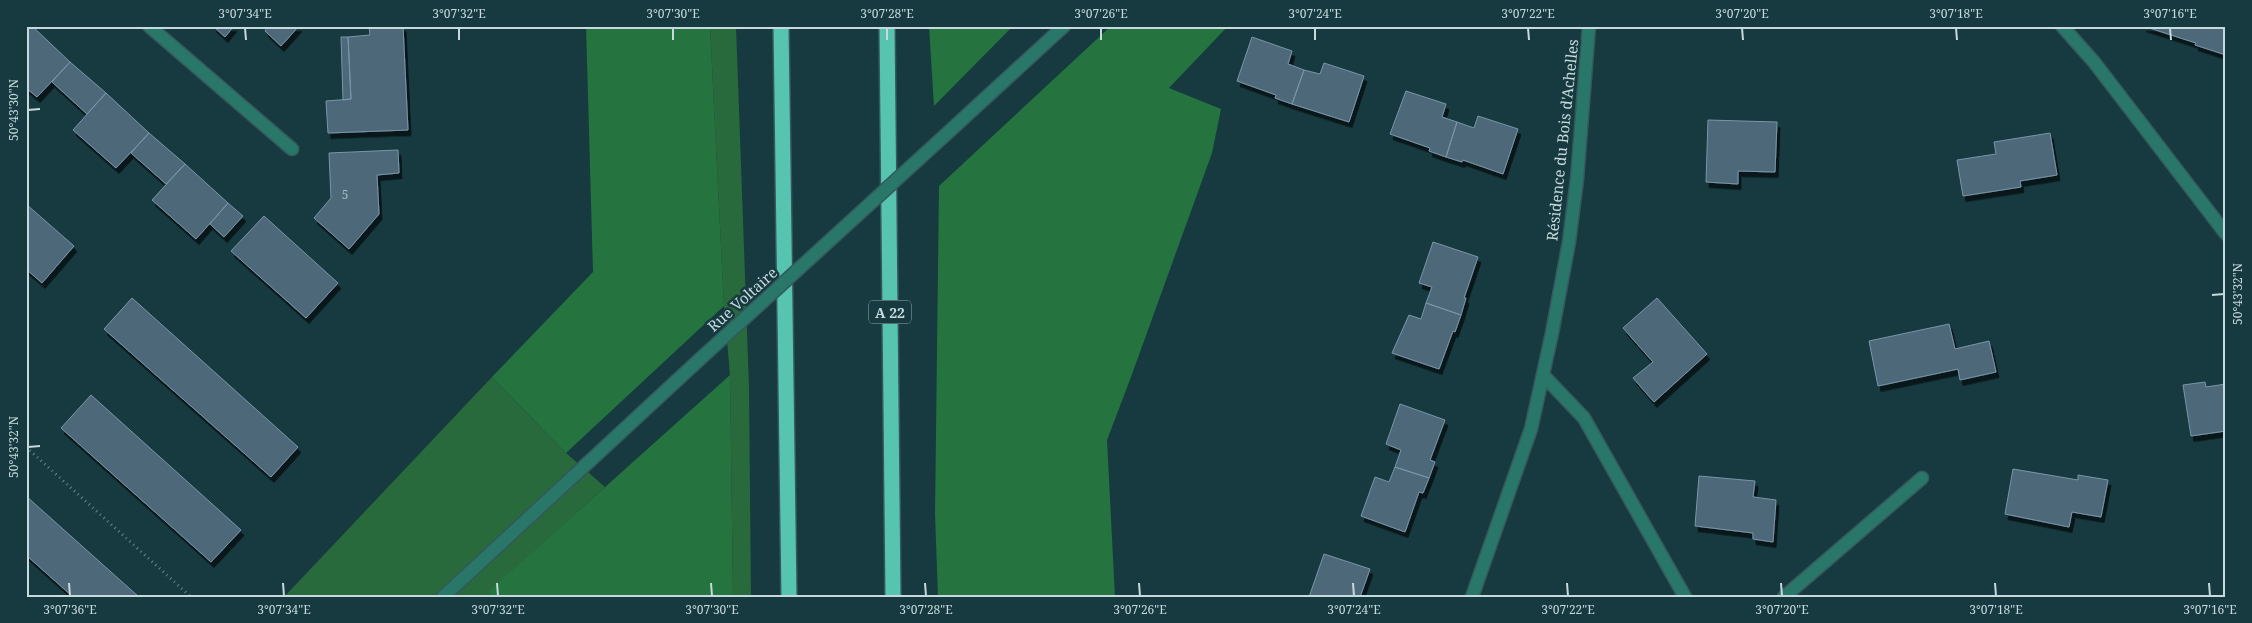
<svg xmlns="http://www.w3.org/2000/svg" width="2252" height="623" font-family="'Noto Serif',serif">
  <defs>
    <filter id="shadow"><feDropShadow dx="3" dy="5.5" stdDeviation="0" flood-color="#0009"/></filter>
  </defs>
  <rect width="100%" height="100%" fill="#163a40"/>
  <path fill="#286a3c" d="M710,26H736L749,387L751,597H733L730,375L724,306Z
    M492,377L566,453L605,487L489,592L491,597H284Z"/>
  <path fill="#25733e" d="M586,26H710L724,306L566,453L492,377L593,272Z
    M929,26H1013L934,106Z
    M1111,26H1228L1169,88L1221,109L1212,153L1131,377L1107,440L1115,597H938L935,514L939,186Z
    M730,375L733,597H491L488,592Z"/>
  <path fill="#4d6779" stroke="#7a96a9" filter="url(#shadow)" d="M26,26H32L70,62L37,97L26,88Z
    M213,26H234L225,37Z
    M268,26H299L281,46L265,31Z
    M369,26H403L408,130L328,133L326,101L351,99L348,37L370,35Z
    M2143,26H2226V55L2195,45L2196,43Z
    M341,37H348L351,99L343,100Z
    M1252,37L1292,51L1288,64L1304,70L1292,104L1275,98L1276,95L1237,81Z
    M70,62L106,93L87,114L52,82Z
    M1324,63L1364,76L1349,122L1292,104L1304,70L1320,74Z
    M1406,91L1446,104L1442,117L1457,122L1446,157L1429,151L1430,148L1390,134Z
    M106,93L149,133L116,168L73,130Z
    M1478,116L1518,129L1503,174L1463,160L1462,162L1446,157L1457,122L1474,128Z
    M1708,120L1777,122L1775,172L1738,171V184L1706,182Z
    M149,133L185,164L166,184L131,153Z
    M2050,133L2057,175L2020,181L2021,187L1963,196L1957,160L1996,154L1994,142Z
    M398,150L399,173L377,175L379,214L349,249L314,218L331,198L329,153Z
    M185,164L228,203L196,239L152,200Z
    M228,203L243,216L224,237L210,224Z
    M26,204L74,246L42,283L26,269Z
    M264,216L338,283L306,318L231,251Z
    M1433,242L1478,257L1464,298H1466L1461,315L1426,303L1432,287L1419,283Z
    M132,298L298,447L271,477L104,329Z
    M1657,298L1707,354L1654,402L1633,378L1653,362L1623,328Z
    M1426,303L1461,315L1455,332L1453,331L1439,369L1392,353L1409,315L1421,319Z
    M1949,324L1955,349L1989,341L1996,372L1960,380L1958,369L1878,386L1869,341Z
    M2205,382L2206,387L2226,384V431L2191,436L2183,385Z
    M91,395L241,530L211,562L61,428Z
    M1400,404L1445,420L1430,460L1435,462L1429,478L1395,467L1401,450L1386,444Z
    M1395,467L1429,478L1423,493L1419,492L1405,532L1361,516L1375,477L1389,482Z
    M2013,469L2078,480V475L2108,480L2101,517L2072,512L2069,527L2005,514Z
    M1699,476L1755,481L1753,497L1776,500L1773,542L1753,539V533L1695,526Z
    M26,496L139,597H73L26,555Z
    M1324,554L1370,569L1360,597H1309Z"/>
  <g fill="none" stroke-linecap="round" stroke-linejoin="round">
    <defs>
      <path id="minor" d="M149,26L292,149
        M2062,26L2094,62L2226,234
        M942,138L1064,26
        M1543,375L1584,418L1685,597
        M443,597L700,359
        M1472,597L1531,429L1552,333L1569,242L1577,179L1589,26
        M1784,597L1922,478"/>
      <path id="highway" d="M781,26L789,597
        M887,26L893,597"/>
    </defs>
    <use href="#minor" stroke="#36575c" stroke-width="15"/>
    <use href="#highway" stroke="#36575c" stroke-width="18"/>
    <path stroke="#688488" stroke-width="3" stroke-dasharray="1 4" stroke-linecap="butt" d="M26,447L191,597"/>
    <use href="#minor" stroke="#297769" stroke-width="12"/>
    <use href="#highway" stroke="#57c4b0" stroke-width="15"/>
    <defs>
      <path id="minor-bridge" d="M700,359L942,138"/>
    </defs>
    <use href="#minor-bridge" stroke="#36575c" stroke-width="15" stroke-linecap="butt"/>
    <use href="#minor-bridge" stroke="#297769" stroke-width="12"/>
  </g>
  <path fill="none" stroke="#c6d9dc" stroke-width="2" d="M245,28L246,40M459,28V40M673,28V40M887,28V40M1101,28V40M1315,28V40M1528,28L1529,40M1742,28L1743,40M1956,28L1957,40M2170,28L2171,40M28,110L40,109M2212,295L2224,294M28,447L40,446M69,583L70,596M283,583L284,596M497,583L498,596M711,583L712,596M925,583L926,596M1139,583L1140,596M1353,583L1354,596M1567,583L1568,596M1781,583L1782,596M1995,583L1996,596M2209,583L2210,596"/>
  <g text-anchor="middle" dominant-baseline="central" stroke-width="5" stroke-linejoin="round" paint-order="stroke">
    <g font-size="12" fill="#a8bcc3">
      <text x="345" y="194">5</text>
    </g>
    <rect fill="#163a40" stroke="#91a9ad" stroke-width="1" x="869" y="300.5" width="42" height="23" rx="4"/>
    <g font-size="14" font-weight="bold" fill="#c6d9dc">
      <text x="890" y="312">A 22</text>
    </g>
    <g font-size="15" fill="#c6d9dc" stroke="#163a40">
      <text transform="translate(1562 140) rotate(-84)">Résidence du Bois d'Achelles</text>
      <text transform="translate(742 299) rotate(-42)">Rue Voltaire</text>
    </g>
  </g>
  <rect width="2252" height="623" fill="none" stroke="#163a40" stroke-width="55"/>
  <rect x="28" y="28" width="2196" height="568" fill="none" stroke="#c6d9dc" stroke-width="2"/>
  <g font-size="12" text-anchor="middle" fill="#c6d9dc">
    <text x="245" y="18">3°07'34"E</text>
    <text x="459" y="18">3°07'32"E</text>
    <text x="673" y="18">3°07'30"E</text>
    <text x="887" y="18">3°07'28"E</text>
    <text x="1101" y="18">3°07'26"E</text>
    <text x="1315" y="18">3°07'24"E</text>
    <text x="1528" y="18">3°07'22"E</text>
    <text x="1742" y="18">3°07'20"E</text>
    <text x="1956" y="18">3°07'18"E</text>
    <text x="2170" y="18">3°07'16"E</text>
    <text transform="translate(14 110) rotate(-90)" y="4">50°43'30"N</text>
    <text transform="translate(2238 294) rotate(-90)" y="4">50°43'32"N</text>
    <text transform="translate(14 447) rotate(-90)" y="4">50°43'32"N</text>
    <text x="70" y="614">3°07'36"E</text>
    <text x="284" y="614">3°07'34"E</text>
    <text x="498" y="614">3°07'32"E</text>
    <text x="712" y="614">3°07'30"E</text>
    <text x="926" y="614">3°07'28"E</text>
    <text x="1140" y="614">3°07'26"E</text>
    <text x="1354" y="614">3°07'24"E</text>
    <text x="1568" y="614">3°07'22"E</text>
    <text x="1782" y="614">3°07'20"E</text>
    <text x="1996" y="614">3°07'18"E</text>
    <text x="2210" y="614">3°07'16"E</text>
  </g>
</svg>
